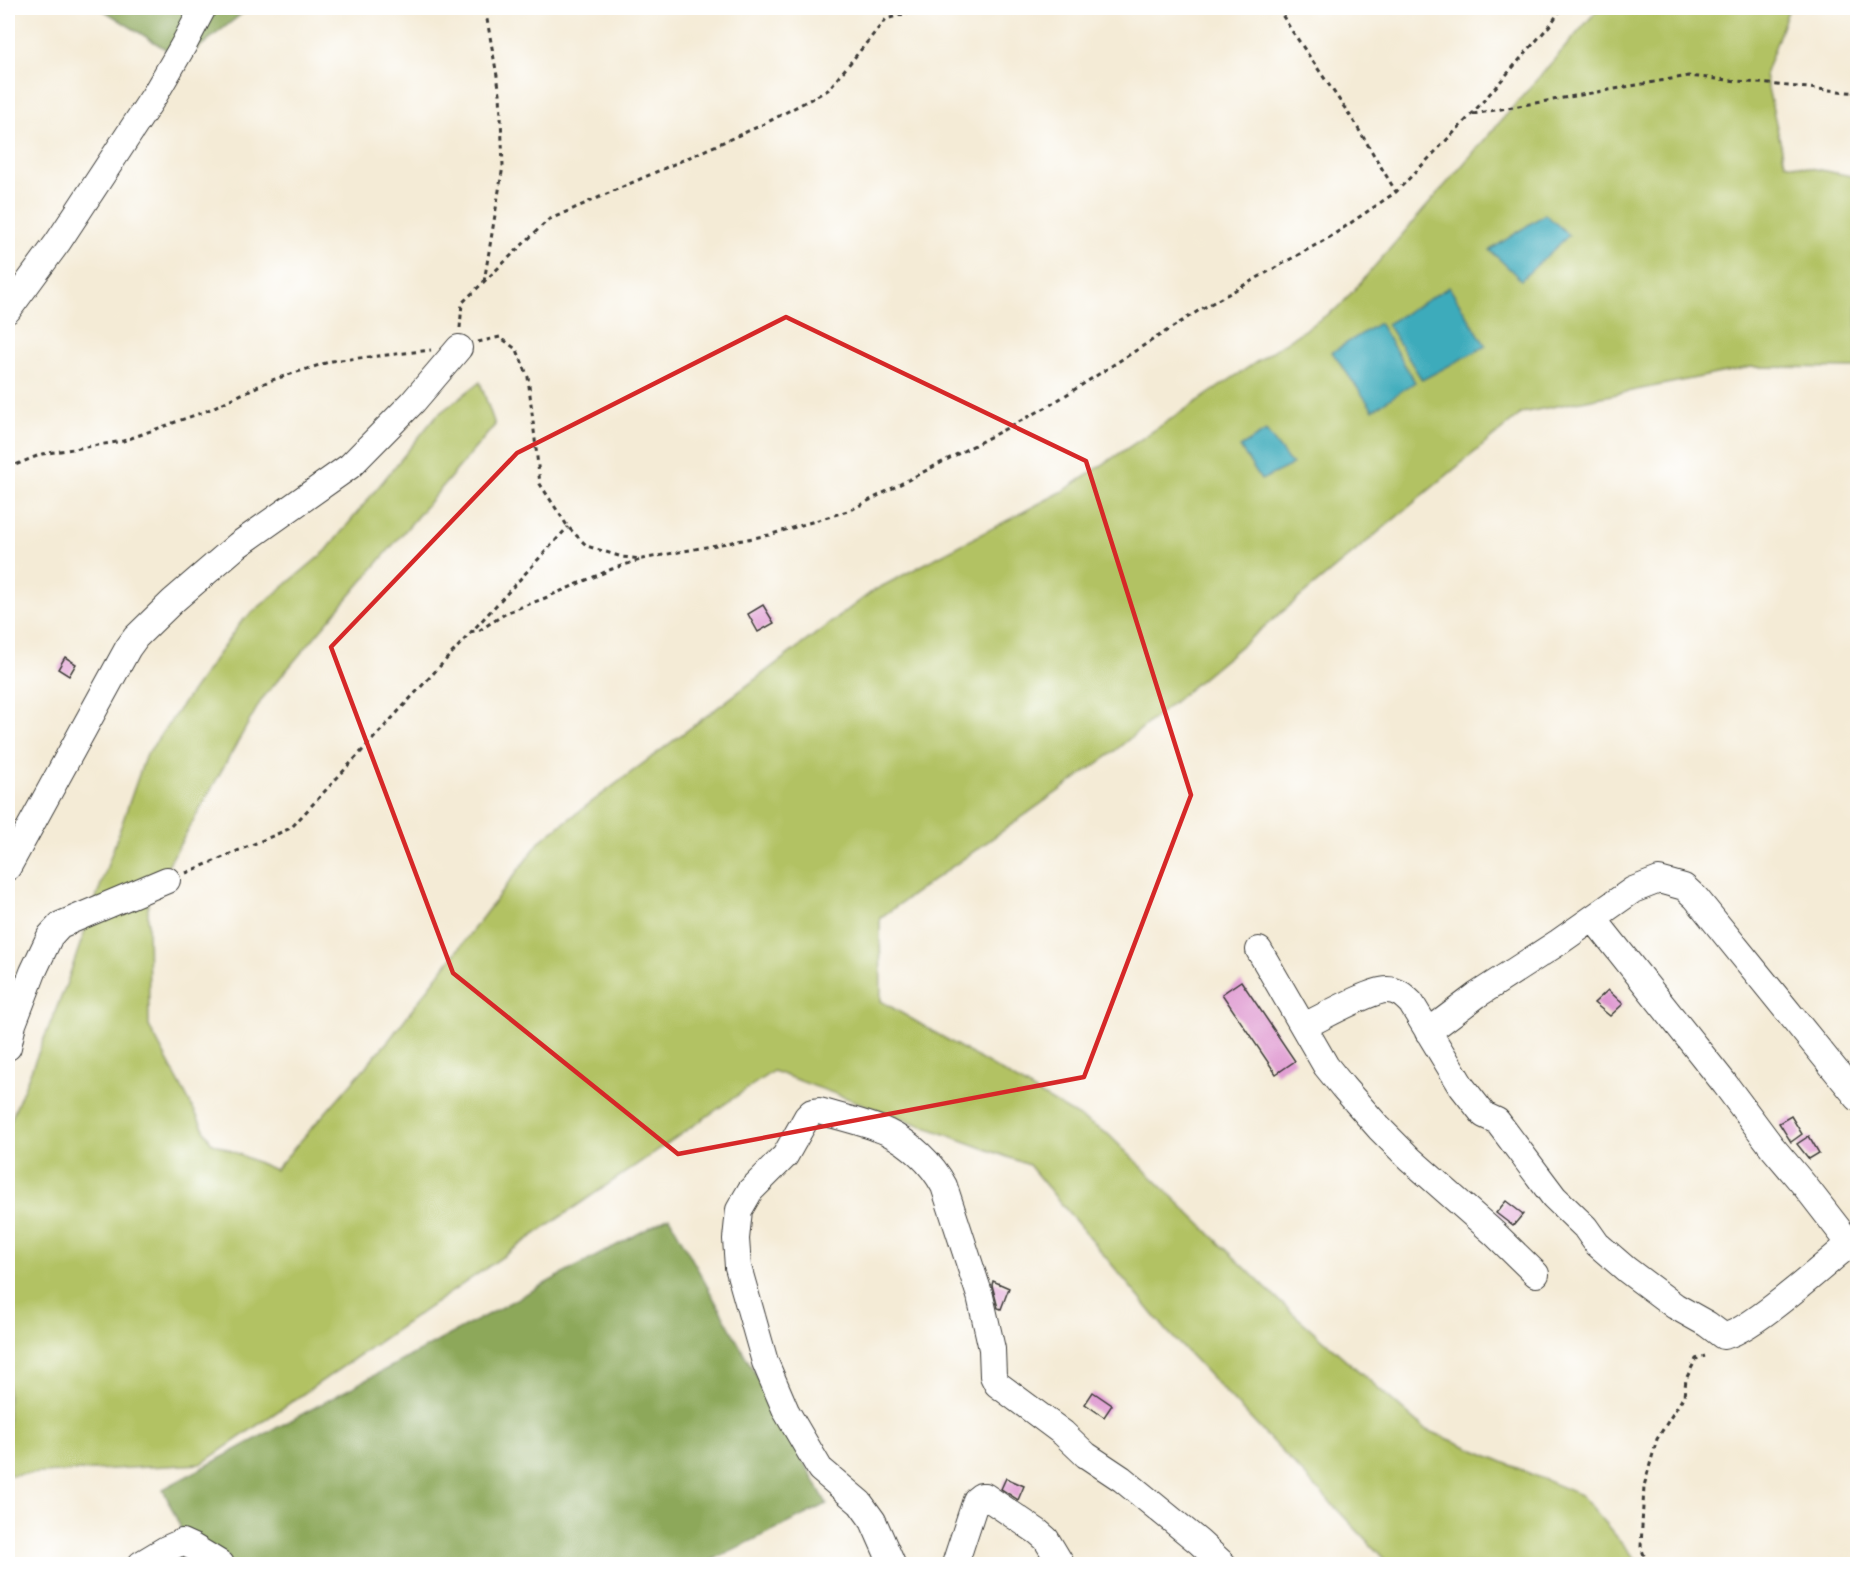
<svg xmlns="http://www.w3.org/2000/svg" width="1865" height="1572" font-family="'Playpen Sans',sans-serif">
  <rect width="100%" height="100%" fill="#fff"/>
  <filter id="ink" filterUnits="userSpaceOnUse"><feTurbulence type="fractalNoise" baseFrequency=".0167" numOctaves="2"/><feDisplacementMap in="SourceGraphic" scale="12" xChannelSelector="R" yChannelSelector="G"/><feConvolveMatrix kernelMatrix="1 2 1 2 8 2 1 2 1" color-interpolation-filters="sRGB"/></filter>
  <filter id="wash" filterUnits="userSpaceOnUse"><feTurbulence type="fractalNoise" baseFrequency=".008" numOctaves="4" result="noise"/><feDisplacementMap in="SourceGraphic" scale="24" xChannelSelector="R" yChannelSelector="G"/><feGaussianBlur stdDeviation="1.35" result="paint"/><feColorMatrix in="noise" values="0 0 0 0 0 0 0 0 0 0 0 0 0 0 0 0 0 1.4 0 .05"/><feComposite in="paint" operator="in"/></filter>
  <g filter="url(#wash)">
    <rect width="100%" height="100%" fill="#f4ebd6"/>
    <path fill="#b2c264" stroke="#676f40" stroke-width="1.5" d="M1599,8H1789L1765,75L1785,163L1857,177V368L1751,367L1522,413L1111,754L880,918L881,1001L1108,1134L1279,1301L1425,1429L1581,1495L1640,1564H1389L1167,1331L1029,1165L773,1071L201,1464L8,1475V1124L10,1122L66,985L145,757L241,622L326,551L436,416L480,382L495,425L262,699L148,901L149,1026L211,1142L275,1170L389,1040L541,840L873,591L1063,491L1340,306Z"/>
    <path fill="#8da85a" stroke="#54623b" stroke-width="1.5" d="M100,8H249L183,60Z
      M669,1217L827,1504L704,1564H197L163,1489Z"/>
    <path fill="#3dabbb" stroke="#2c646c" stroke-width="1.5" d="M1545,214L1569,235L1521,280L1490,250Z
      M1449,287L1486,346L1422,380L1387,324Z
      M1379,323L1415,382L1373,410L1332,352Z
      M1266,431L1292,465L1261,480L1240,447Z"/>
    <g id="blocks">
      <path fill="#df99d0" d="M763,605L774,623L758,632L748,614Z
        M65,657L76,664L69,676L58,669Z
        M1241,981L1295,1061L1276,1074L1222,994Z
        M1608,990L1623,1004L1610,1016L1594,1003Z
        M1791,1116L1802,1134L1791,1142L1779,1123Z
        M1809,1136L1819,1153L1809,1159L1797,1144Z
        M1506,1201L1523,1214L1513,1226L1496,1213Z
        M993,1281L1009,1288L1001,1309L998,1308L992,1285Z
        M1093,1392L1112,1405L1104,1417L1085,1404Z
        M1006,1478L1024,1486L1018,1500L1001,1489Z"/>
    </g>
  </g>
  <g filter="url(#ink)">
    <use href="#blocks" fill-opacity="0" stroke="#3c3b38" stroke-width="1.5"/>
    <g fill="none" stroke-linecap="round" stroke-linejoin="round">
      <defs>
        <path id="minor" d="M8,310L58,242L154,96L183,46L203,8
          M8,867L128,648L136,637L173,601L238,545L350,466L413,402L459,348
          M1593,918L1725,1084L1772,1147L1805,1186L1850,1244
          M1259,950L1326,1066L1343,1087L1379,1128L1410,1159L1495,1234L1536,1274
          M1304,1026C1321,1018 1370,990 1387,990C1398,990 1404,996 1411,1003L1462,1087L1484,1115L1497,1121L1554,1197L1585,1227L1597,1244L1627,1270L1675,1306L1707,1324L1723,1336C1749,1334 1833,1257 1858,1237
          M1428,1032L1477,995L1559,942L1633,890L1659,880L1684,887L1696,898L1858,1098
          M8,1047L13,1024L33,972L50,936L60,925L167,880
          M141,1564L166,1549L182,1542L193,1547L221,1564
          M892,1564L873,1521L860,1503L820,1469L786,1411L765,1362L738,1267L736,1239L739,1210L750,1191L785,1156L807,1117L812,1112L819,1111C840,1117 867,1123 887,1132C910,1143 932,1163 944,1186L980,1296L992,1349L993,1376L997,1384L1063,1433L1086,1455L1122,1479L1199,1542L1223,1564
          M955,1564L976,1500L981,1496H985L1038,1532L1046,1539L1061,1564"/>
      </defs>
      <use href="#minor" stroke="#3c3b38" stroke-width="28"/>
      <path stroke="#3c3b38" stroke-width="3" stroke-dasharray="4.5 4.5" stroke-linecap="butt" d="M1278,8L1290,28L1353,120L1396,192
        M1473,114L1688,76L1858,93
        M484,282L503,166L500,93L485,8
        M460,328L462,303L548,220L764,124L828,90L886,19L925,8
        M478,342L500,337L517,350L528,377L540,484L568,527L587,546L622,557L642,559L769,535L851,510L1047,407L1198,311L1330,237L1396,192L1471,115L1550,25L1562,8
        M8,468L42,454L123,441L206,411L269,381L332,361L431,350
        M470,632L480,630L508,612L545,598L612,569L640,560
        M186,873L291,828L568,527
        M1647,1564L1641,1547L1644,1486L1657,1439L1684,1396L1686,1379L1696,1359L1705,1356"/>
      <use href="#minor" stroke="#fff" stroke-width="26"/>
    </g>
  </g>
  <path fill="none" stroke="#d62828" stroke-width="4.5" stroke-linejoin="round" d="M786,317L1086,461L1191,795L1084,1077L678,1154L453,973L331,647L517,453Z"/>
  <rect width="1865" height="1572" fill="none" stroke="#fff" stroke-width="30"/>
</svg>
